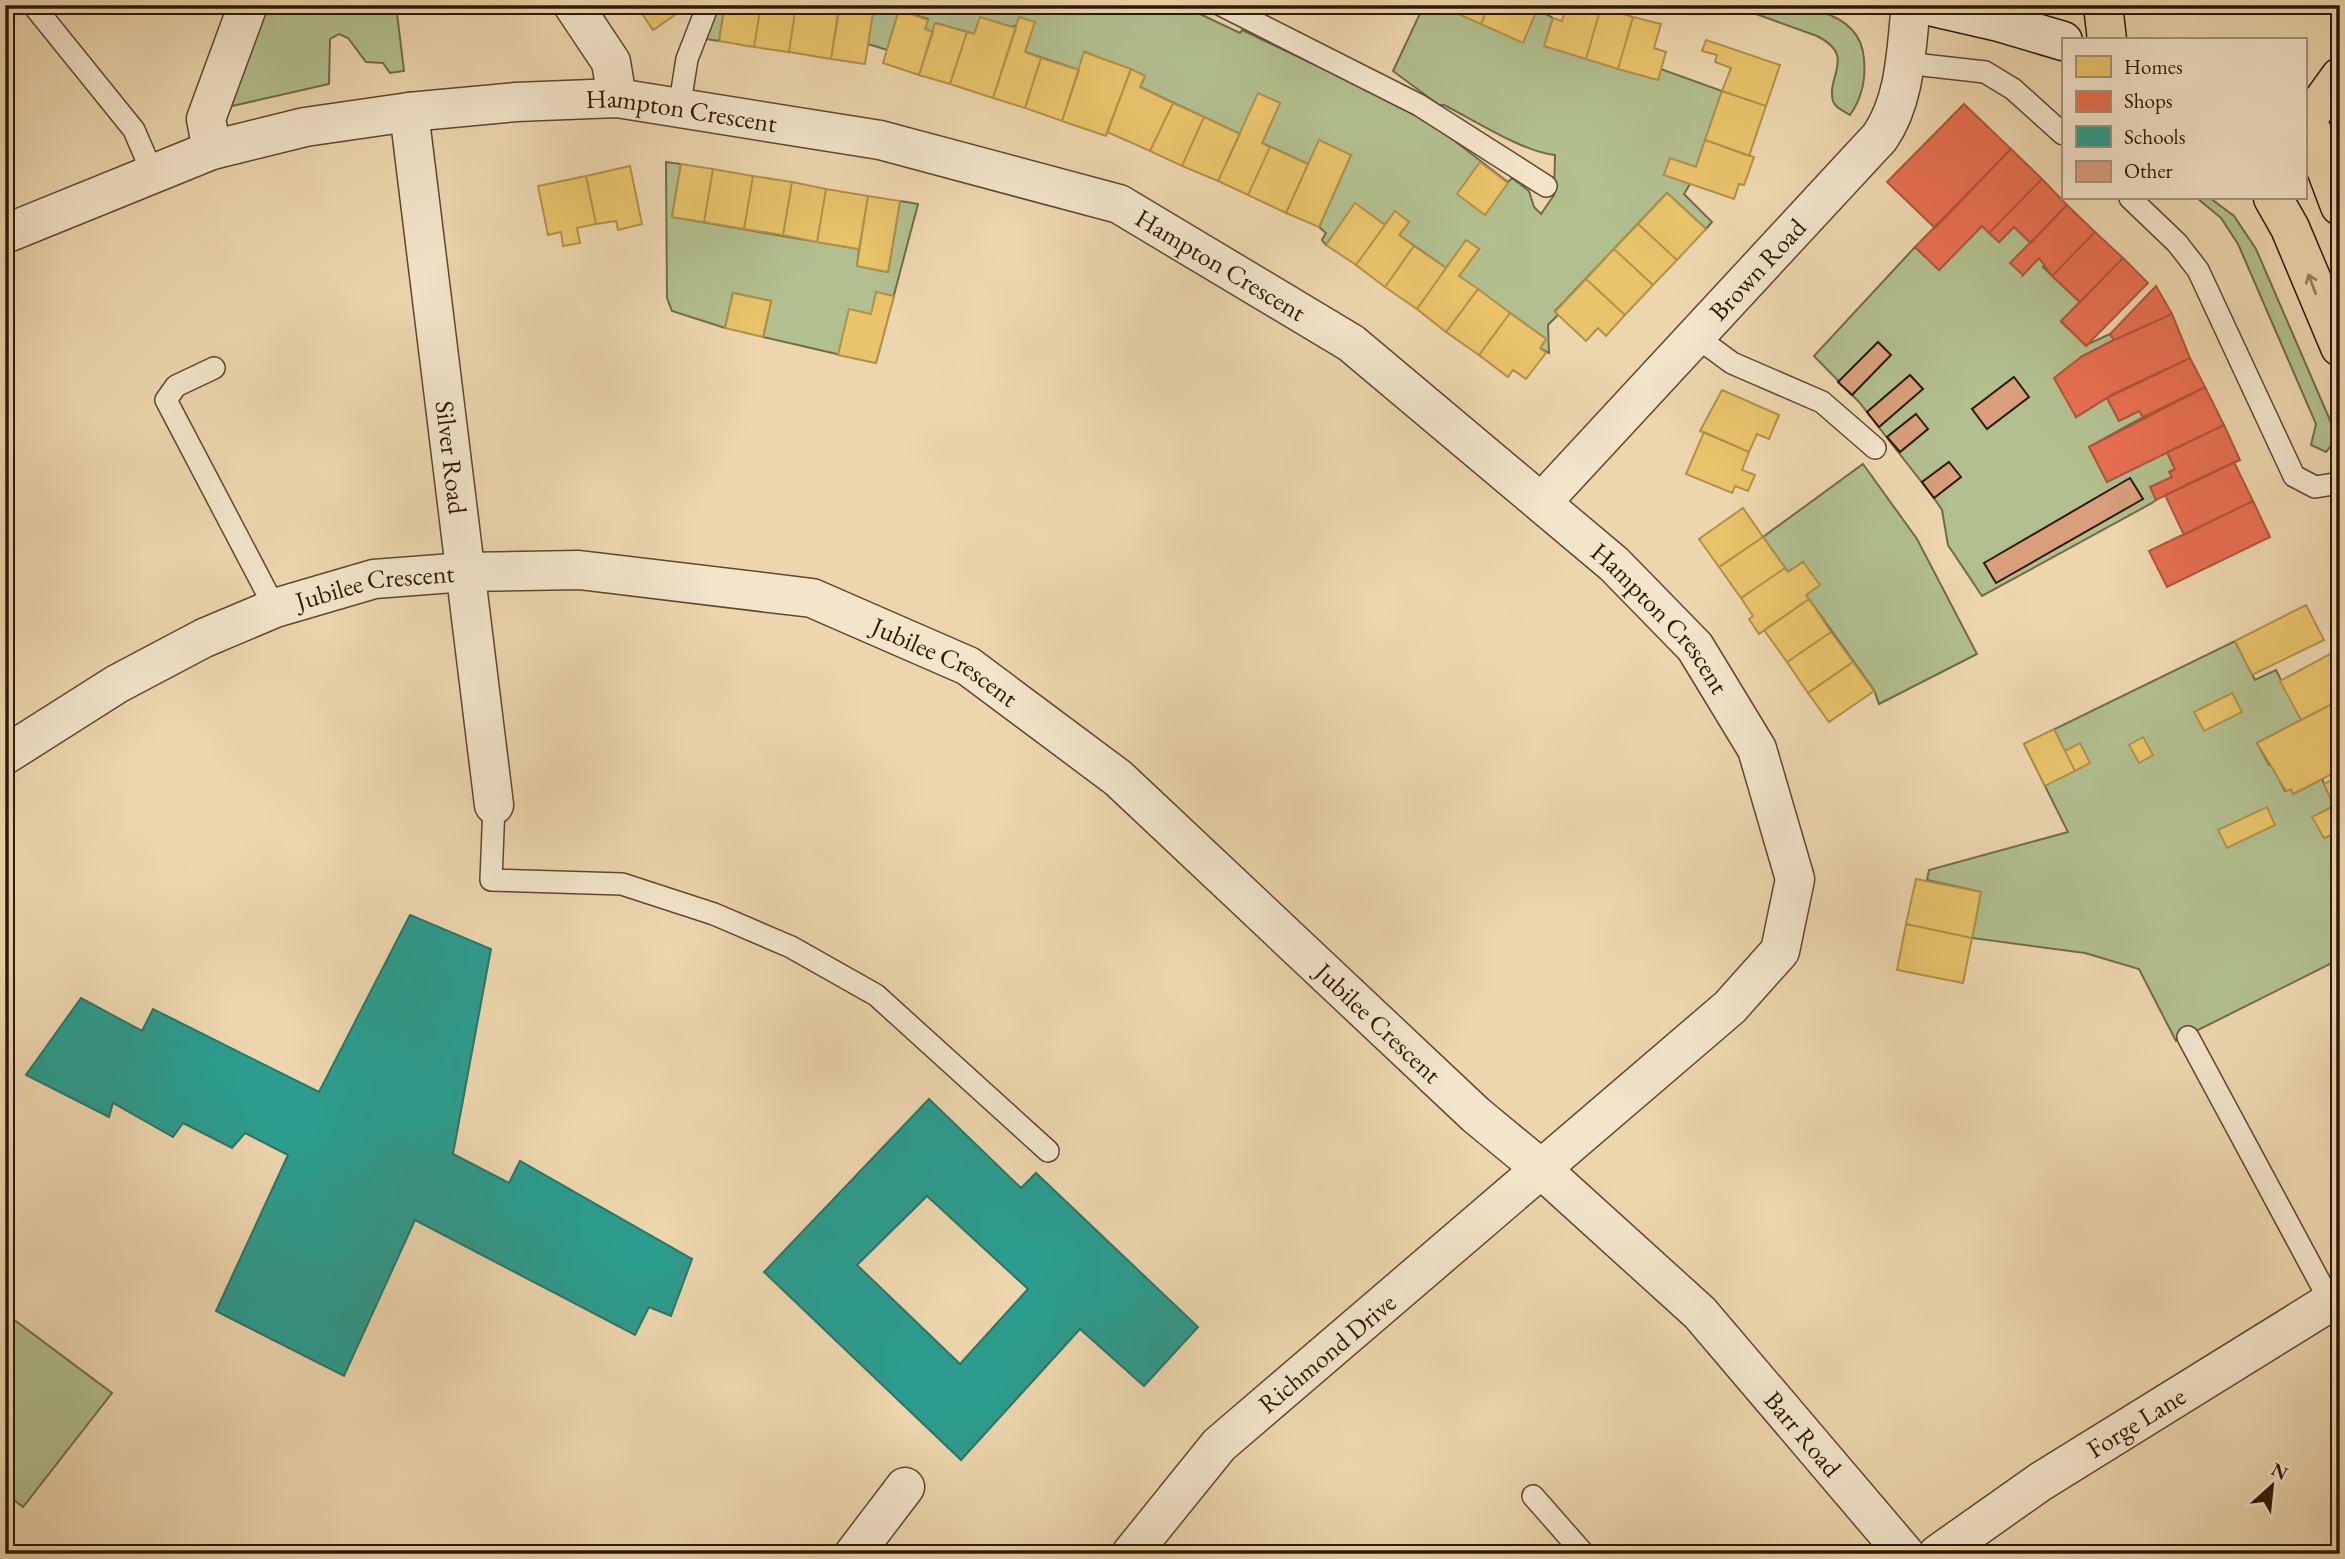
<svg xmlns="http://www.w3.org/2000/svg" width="2345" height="1559" font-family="'EB Garamond',serif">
  <rect width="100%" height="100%" fill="#edd6ae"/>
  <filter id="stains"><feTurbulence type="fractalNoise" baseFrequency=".00286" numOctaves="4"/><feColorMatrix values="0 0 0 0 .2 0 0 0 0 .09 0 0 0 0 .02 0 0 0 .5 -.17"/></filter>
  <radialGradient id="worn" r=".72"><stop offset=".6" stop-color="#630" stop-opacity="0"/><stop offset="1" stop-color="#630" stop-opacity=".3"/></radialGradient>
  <path fill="#b2bf8f" stroke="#706c48" stroke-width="2" d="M261,5H396L404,71L390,73L383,63L366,62L348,38L339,34L330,39L329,84L228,107Z
    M717,5H725L719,41L706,39Z
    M866,5H1181L1240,33L1242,30L1401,106L1447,135L1508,182L1512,178L1529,191L1534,207L1541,214L1554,195L1555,155C1523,152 1474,120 1444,105H1439L1393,71L1424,5H1438L1523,42L1537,9L1553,18L1545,46L1658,80L1661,69L1722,91L1696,167L1665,175L1690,184L1684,194L1712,222L1706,229L1667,193L1555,311L1558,315L1548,325L1549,353L1540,348L1546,339L1459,276L1479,249L1467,241L1446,268L1399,235L1409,222L1395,212L1385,225L1355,204L1326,245L1322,240L1326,233L1319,227L1351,155L1308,164L1262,143L1280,103L1258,94L1240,134L1140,87L1145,76L1085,52L1079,70L1025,52L1034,22L974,34L936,23L933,32L925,29L928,19L899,10L887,50L868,44L872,13L865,11Z
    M1731,5C1776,5 1860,0 1864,59C1866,80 1862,98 1850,115C1844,111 1835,108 1833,101C1826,76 1857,56 1817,36Z
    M666,162L681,164L672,217L859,249L857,266L888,272L900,201L918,204L876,363L763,337L771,301L733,293L725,328L672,311L667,298Z
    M2197,198H2210L2234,216L2256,249L2336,434V440L2326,452L2311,445L2316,424L2238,244L2221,218Z
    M1982,226L1999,242L2014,227L2031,243L2023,275L2039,258L2045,264L2043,267L2080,302L2061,322L2086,345L2110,334L2114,340L2081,357L2076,417L2107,398L2119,421L2139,411L2143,417L2089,447L2107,482L2167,452L2175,469L2172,477L2151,487L2156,500L2152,503L1982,596L1948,545L1942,510L1934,498L1859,402L1814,356L1915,247L1939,270Z
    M1863,464L1917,539L1977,654L1879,704L1874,690L1806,595L1803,562L1788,572L1763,537Z
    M2235,641L2255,680L2276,670L2301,720L2257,743L2269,765L2271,764L2285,791L2291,789L2293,794L2322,779L2334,806L2313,817L2324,838L2340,831V959L2176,1041L2139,969L2085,953L1972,938L1981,892L1927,880L1929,870L2068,832L2024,744Z
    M5,1313L112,1393L23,1507L5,1493Z"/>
  <path fill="#e9c46a" stroke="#b1914b" stroke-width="2" d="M636,5H689L653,30Z
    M725,5H761L754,47L719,41Z
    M761,5H796L789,52L754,47Z
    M796,5L839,6L831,59L789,52Z
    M866,5L865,11L873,13L865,64L831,59L840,5Z
    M1438,5H1489L1481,24Z
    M1489,5H1539L1523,43L1481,24Z
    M1567,5L1601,7L1586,59L1544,46L1553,18L1562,21Z
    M1601,7L1633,17L1618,69L1586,59Z
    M899,10L928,20L925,29L933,32L919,75L883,63Z
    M980,17L1016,28L993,98L950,84L967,32L974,34Z
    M1019,17L1035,22L1025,52L1041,58L1025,108L993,98Z
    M1633,17L1661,24L1654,48L1666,52L1658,80L1618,69Z
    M935,23L967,32L950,84L919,75Z
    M1706,40L1780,65L1766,106L1722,91L1731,68L1715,62L1717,55L1702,51Z
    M1084,52L1131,69L1106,136L1062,121Z
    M1041,58L1079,70L1062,121L1025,108Z
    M1131,69L1145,76L1140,87L1173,103L1150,151L1107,132Z
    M1722,91L1766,106L1749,156L1705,140Z
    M1258,93L1280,103L1262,143L1270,147L1248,195L1218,181Z
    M1173,103L1204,117L1182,166L1150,151Z
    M1204,117L1240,134L1218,181L1182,166Z
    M1319,140L1351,155L1319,227L1286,213Z
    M1705,140L1754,157L1744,185L1739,184L1734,199L1664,175L1670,158L1696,167Z
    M1270,147L1308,164L1286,213L1248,195Z
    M1480,162L1508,183L1485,215L1457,194Z
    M681,164L713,169L704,222L672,217Z
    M630,166L642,224L618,230L616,221L596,224L586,176Z
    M713,169L753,176L744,229L704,222Z
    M586,176L596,224L577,228L580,243L563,246L561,232L548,235L538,186Z
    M753,176L792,182L783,235L744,229Z
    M792,182L826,189L817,242L783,235Z
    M826,189L868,196L859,249L817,242Z
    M1667,193L1706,229L1677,260L1638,224Z
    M868,196L900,201L888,272L857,266Z
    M1355,203L1385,225L1356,265L1326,245Z
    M1395,211L1409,222L1399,235L1414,246L1385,287L1356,265Z
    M1638,224L1677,260L1653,285L1614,249Z
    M1466,240L1479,249L1459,276L1478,289L1446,332L1417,309Z
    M1414,246L1446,268L1417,309L1385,287Z
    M1614,249L1653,285L1625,315L1586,279Z
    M1586,279L1625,315L1606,336L1598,328L1586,341L1555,312Z
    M1478,289L1510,313L1479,355L1446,332Z
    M876,292L894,296L876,363L838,355L849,309L871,314Z
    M733,293L771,301L763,337L725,328Z
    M1510,313L1546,339L1540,348L1546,353L1526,379L1513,370L1508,377L1479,355Z
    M1722,390L1779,415L1769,439L1757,434L1749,452L1700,431Z
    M1704,432L1749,452L1742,470L1755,475L1748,491L1735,486L1732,493L1686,474Z
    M1743,508L1763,537L1719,567L1699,539Z
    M1763,537L1785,568L1741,598L1719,567Z
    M1803,562L1820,585L1806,595L1809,599L1759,634L1749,619L1753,616L1741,598L1785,568L1788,572Z
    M1809,599L1831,632L1787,662L1764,630Z
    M2306,605L2324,640L2252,675L2235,641Z
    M1831,632L1853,662L1808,693L1787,662Z
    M2330,654L2340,673V700L2301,720L2280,681Z
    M1853,662L1874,691L1829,722L1808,693Z
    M2232,693L2242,712L2204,731L2194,712Z
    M2340,700V770L2293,794L2291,789L2286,791L2257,743Z
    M2054,729L2075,771L2045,786L2024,744Z
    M2143,737L2153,755L2139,763L2129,745Z
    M2080,743L2090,763L2075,771L2065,751Z
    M2340,776V831L2324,838L2312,817L2334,806L2324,784Z
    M2267,807L2275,825L2227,848L2218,830Z
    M1916,879L1981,892L1972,938L1906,924Z
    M1906,924L1972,938L1963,983L1897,970Z"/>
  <path fill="#e76f51" stroke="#b05539" stroke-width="2" d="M1964,104L2011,149L1935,228L1887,182Z
    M2011,149L2042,179L1989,233L1982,226L1939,270L1915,247Z
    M2042,179L2067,205L2031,243L2014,227L1999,242L1989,233Z
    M2067,205L2095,232L2052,276L2039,258L2023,275L2010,263Z
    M2095,232L2123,258L2080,302L2052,276Z
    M2123,258L2148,283L2086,346L2061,321Z
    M2156,286L2172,314L2114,340L2110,334Z
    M2172,314L2190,358L2113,394L2076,417L2054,378L2081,357L2114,340Z
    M2190,358L2205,387L2143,417L2139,411L2119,421L2107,398Z
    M2205,387L2224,425L2107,482L2089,447Z
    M2224,425L2240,460L2156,500L2150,487L2172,477L2169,472L2175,469L2167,452Z
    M2234,462L2253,501L2184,535L2165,495Z
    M2253,501L2270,537L2167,587L2149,551Z"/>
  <path fill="#2a9d8f" stroke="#2c7565" stroke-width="2" fill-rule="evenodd" d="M410,915L491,949L453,1154L509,1183L520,1161L692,1259L671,1316L649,1307L635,1335L415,1220L344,1376L216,1311L288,1155L245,1133L232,1148L183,1123L173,1137L113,1103L109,1117L26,1075L81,998L142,1031L153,1009L319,1092Z
    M929,1099L1021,1188L1036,1173L1198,1327L1144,1386L1080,1329L961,1460L764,1272ZM927,1196L1028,1289L960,1364L857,1265Z"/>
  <path fill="#d99f7c" stroke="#2f1902" stroke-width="2" d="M1878,342L1891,355L1852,395L1838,382Z
    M1910,375L1923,389L1879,427L1867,412Z
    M2014,377L2029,397L1987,429L1972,409Z
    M1916,414L1928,429L1900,452L1887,437Z
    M1949,462L1961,477L1934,498L1922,482Z
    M2130,478L2143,499L1996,583L1984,563Z"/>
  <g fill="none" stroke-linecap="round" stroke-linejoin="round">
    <defs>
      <path id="lane" d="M33,5L134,130L152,172
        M1221,5L1419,105L1546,186
        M1905,63L1985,72L2013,89L2063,134
        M679,109L687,59L708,5
        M2130,198L2177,243L2198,270L2294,476L2315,487L2340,483
        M1694,335L1732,363L1822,402L1875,448
        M214,368L176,386L166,400L275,608
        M494,805L491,880L622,884L714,914L791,947L876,995L1048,1151
        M2188,1037L2330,1301
        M1533,1496L1584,1554"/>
      <g id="street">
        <path d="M573,5L611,62L617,98"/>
        <path id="s1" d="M409,112L494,805"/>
        <path d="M212,150L206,119L248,5"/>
        <path id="s2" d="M5,234L212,150L305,127L409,112L516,102L617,98L880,140L1119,204L1351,343L1614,564L1695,647L1757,749L1795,879L1780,951L1730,1007L1219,1445L1131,1554"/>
        <path id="s3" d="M1542,502L1880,137C1906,99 1906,49 1911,5"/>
        <path id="s4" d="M5,755L117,684L204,638L275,608L374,579L466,572L579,570L812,598L968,666L1118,778L1476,1115L1539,1167L1700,1313L1905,1554"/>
        <path d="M854,1554L905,1487"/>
        <path id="s5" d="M1938,1554L2040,1482L2340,1296"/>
      </g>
      <path id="secondary" d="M1925,5L1999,22L2063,41"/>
      <path id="primary" d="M2103,5L2107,40
        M2305,116L2322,102L2340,77
        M2306,116L2340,206
        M2273,198L2290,228L2340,347"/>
    </defs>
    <use href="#lane" stroke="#5e482d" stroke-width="24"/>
    <use href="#street" stroke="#5e482d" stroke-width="41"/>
    <use href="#secondary" stroke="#2f1902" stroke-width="41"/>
    <use href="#primary" stroke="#2f1902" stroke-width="41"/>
    <use href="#lane" stroke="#f3e4ca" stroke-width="21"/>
    <use href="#street" stroke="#f3e4ca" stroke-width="38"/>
    <use href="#secondary" stroke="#f3e4ca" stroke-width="38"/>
    <use href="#primary" stroke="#edd6ae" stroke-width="38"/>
  </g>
  <defs><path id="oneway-shaft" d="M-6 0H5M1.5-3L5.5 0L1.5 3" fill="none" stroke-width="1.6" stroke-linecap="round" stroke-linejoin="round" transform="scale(1.75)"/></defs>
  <use stroke="#988161" href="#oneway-shaft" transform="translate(2312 284) rotate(-111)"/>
  <g text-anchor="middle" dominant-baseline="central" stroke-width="7" stroke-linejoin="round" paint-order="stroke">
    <g font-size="26" fill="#2f1902" stroke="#f3e4ca">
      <text stroke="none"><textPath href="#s2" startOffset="698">Hampton Crescent</textPath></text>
      <text stroke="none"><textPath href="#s2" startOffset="1265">Hampton Crescent</textPath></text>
      <text stroke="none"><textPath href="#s3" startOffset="317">Brown Road</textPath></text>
      <text stroke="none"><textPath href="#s1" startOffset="348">Silver Road</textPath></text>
      <text stroke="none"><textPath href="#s4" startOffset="411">Jubilee Crescent</textPath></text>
      <text stroke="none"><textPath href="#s2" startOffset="1832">Hampton Crescent</textPath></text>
      <text stroke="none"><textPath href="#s4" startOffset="999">Jubilee Crescent</textPath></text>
      <text stroke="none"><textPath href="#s4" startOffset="1566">Jubilee Crescent</textPath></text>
      <text transform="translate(1327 1353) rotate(-40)">Richmond Drive</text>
      <text stroke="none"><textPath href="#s5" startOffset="238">Forge Lane</textPath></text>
      <text stroke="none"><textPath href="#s4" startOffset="2158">Barr Road</textPath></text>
    </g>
  </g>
  <rect width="2345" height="1559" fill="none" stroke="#edd6ae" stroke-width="28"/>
  <rect x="7" y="7" width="2331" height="1545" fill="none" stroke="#2f1902" stroke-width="3.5"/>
  <rect x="14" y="14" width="2317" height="1531" fill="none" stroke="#2f1902" stroke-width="2"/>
  <rect x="2062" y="38" width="245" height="161" fill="#f3e4ca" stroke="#a5937a" stroke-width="2"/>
  <rect x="2076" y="56" width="35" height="21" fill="#e9c46a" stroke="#a5937a" stroke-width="2"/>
  <text x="2124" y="74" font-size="21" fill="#2f1902">Homes</text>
  <rect x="2076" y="91" width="35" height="21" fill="#e76f51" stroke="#a5937a" stroke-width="2"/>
  <text x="2124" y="108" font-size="21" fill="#2f1902">Shops</text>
  <rect x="2076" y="126" width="35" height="21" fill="#2a9d8f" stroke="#a5937a" stroke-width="2"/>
  <text x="2124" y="144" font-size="21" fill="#2f1902">Schools</text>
  <rect x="2076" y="161" width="35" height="21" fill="#d99f7c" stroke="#a5937a" stroke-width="2"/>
  <text x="2124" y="178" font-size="21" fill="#2f1902">Other</text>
  <g transform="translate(2272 1486) rotate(27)" stroke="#f3e4ca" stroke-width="5" paint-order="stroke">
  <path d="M0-5L12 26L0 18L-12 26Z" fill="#2f1902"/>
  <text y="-10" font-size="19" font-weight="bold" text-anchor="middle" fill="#2f1902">N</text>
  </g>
  <rect width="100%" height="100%" filter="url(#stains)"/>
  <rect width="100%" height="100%" fill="url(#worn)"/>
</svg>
